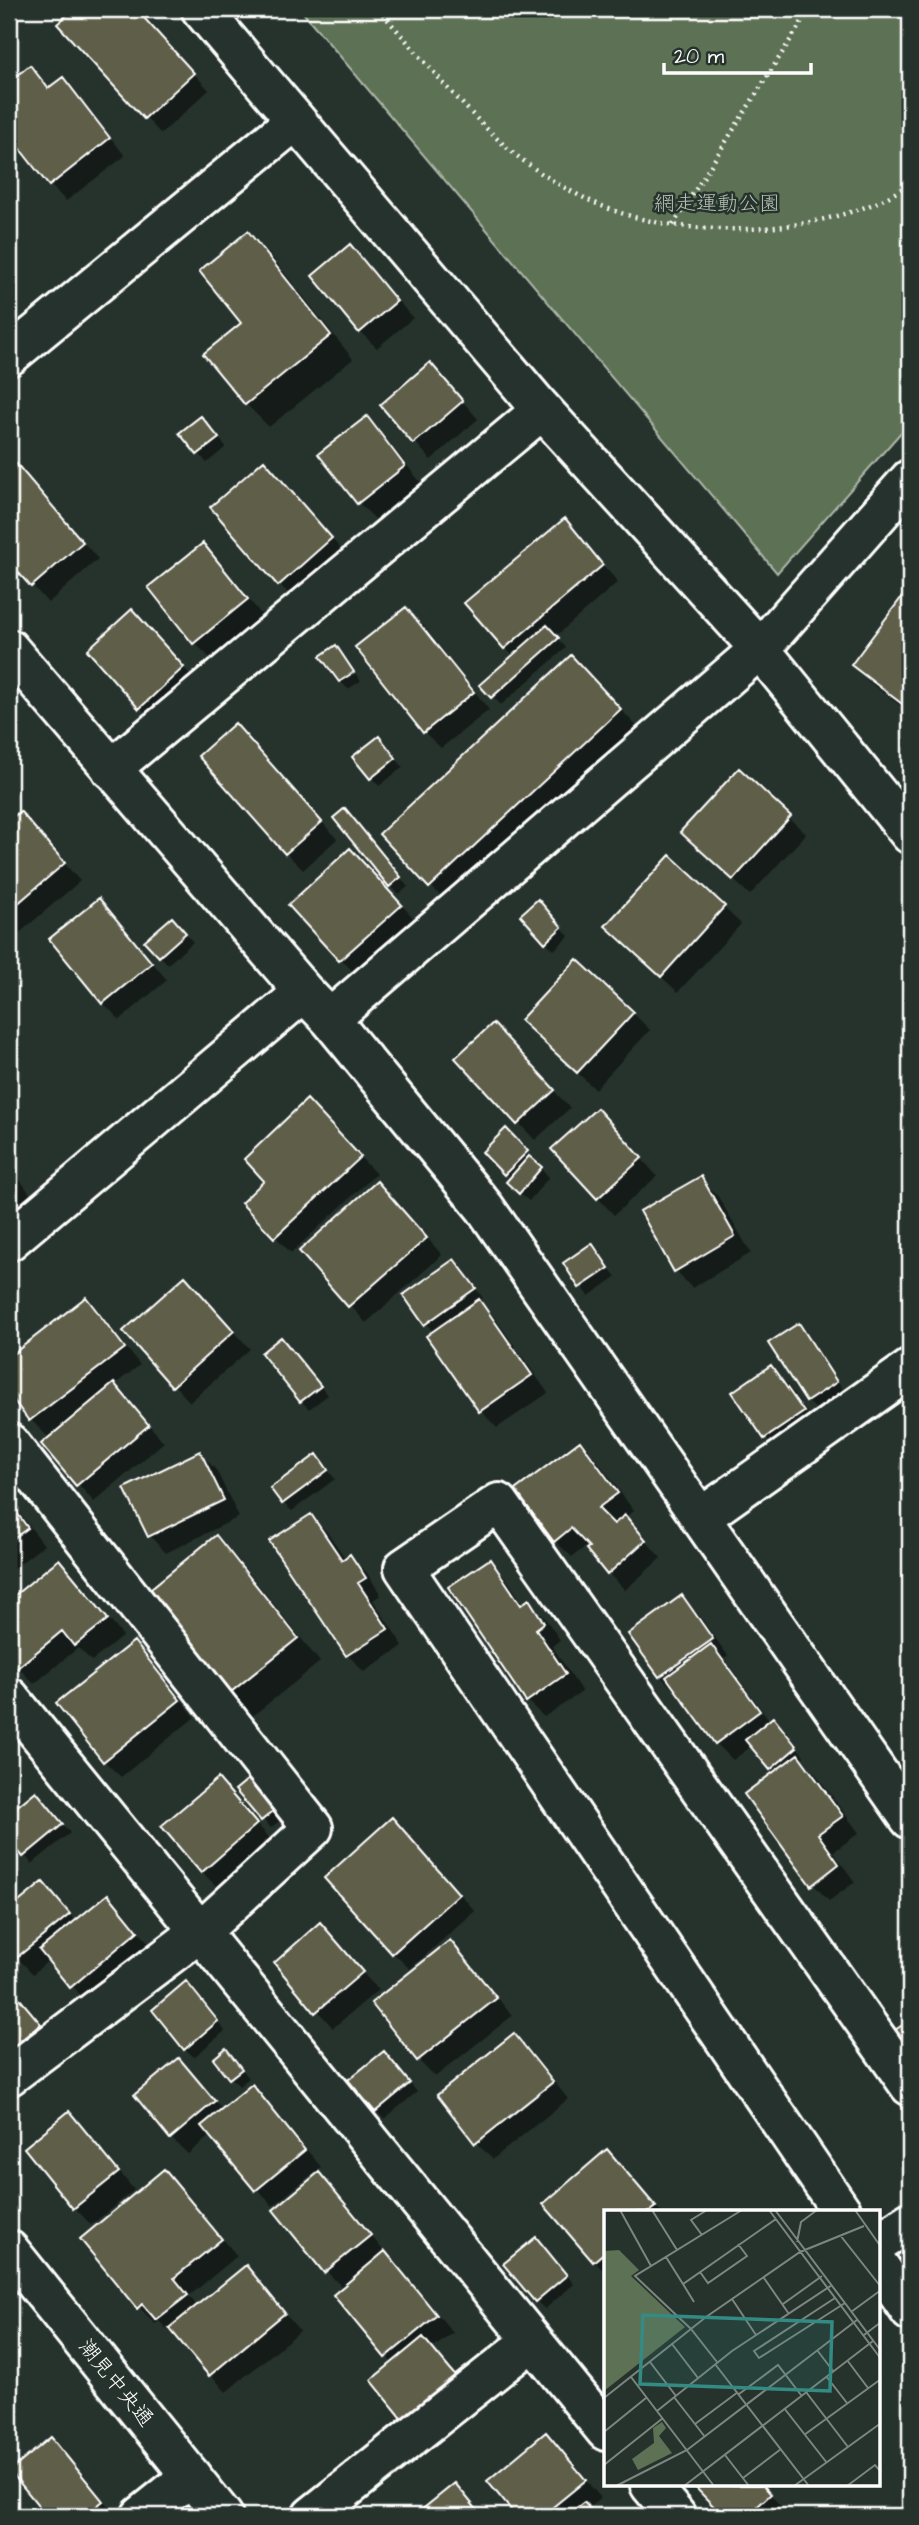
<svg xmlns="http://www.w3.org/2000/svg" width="919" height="2525" font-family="'Architects Daughter','Klee One',sans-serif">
  <rect width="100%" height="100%" fill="#26332d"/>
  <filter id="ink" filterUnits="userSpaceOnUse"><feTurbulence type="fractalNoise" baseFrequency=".0143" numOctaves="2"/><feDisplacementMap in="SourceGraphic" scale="14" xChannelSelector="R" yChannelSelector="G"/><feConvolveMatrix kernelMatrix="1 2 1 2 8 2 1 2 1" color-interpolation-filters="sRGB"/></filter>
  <g filter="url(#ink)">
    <path fill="#5d7154" stroke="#aeb8aa" stroke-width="2" d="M300,9H910V422L777,573Z"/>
    <path fill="#0007" d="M76,9H135L209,90L161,134L59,24Z
      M30,68L51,89L63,79L79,96L125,156L66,201L50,185L9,132V115L12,112L9,107V85Z
      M9,169L15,177L9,183Z
      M248,233L271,256L353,359L269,427L246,404L243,324Z
      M350,246L413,318L377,348L360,332Z
      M9,319L20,333L9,342Z
      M430,364L478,419L431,460L382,405Z
      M367,418L383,435L421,483L375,519L358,502Z
      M209,426L226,447L207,463L182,433Z
      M9,457L98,559L48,603L9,559Z
      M280,479L347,556L296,601L279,584Z
      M564,521L618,582L556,636L566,648L501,705L482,685L514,657L505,648Z
      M203,545L220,562L263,617L211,659L194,642Z
      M910,589V713L869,682L853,665Z
      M406,609L423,625L489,710L441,748L424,732Z
      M149,628L199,685L157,724L140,707Z
      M335,647L361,681L348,689L340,681Z
      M594,681L643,733L454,910L382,835Z
      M379,738L403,767L379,786L371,777Z
      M252,742L337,839L303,870L286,853Z
      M739,771L806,834L750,895L699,848Z
      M345,810L408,887L399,894L390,886Z
      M20,813L80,881L9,942V823Z
      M671,857L741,924L678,992L624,943Z
      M367,867L417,922L357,976L291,905Z
      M99,900L115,917L167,980L120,1020L103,1003Z
      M546,909L569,936L554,950L546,942Z
      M180,927L193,942L168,964L160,956Z
      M633,1013L650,1030L595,1089L539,1037Z
      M509,1042L570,1108L535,1140L457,1058Z
      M324,1118L376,1174L291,1253L275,1236Z
      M613,1127L657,1176L614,1215L598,1198Z
      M506,1130L549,1177L529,1201L516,1190L511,1179L484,1152Z
      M9,1165L31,1195L9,1212Z
      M700,1178L717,1195L751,1253L692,1288L676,1271L642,1212Z
      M394,1200L442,1255L366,1323L301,1251Z
      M592,1245L616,1277L589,1296L565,1263Z
      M454,1261L483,1298L478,1301L495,1318L548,1393L497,1428L481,1411L429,1337L434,1333L405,1296Z
      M201,1295L250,1349L190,1402L174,1385Z
      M86,1299L102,1316L140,1365L114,1385L164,1442L94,1502L43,1444L50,1439L31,1420L9,1391V1359Z
      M799,1325L807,1333L844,1391L816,1409L807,1401Z
      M289,1348L328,1395L309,1409L301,1401Z
      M771,1367L787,1384L819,1430L782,1455L765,1438Z
      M580,1443L597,1460L634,1511L625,1517L661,1558L625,1590L608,1573L589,1544L572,1557L555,1541Z
      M200,1453L216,1470L239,1517L166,1553L150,1536Z
      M317,1456L335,1479L292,1511L283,1503Z
      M9,1499L44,1545L9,1572Z
      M311,1516L327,1532L346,1559L350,1556L367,1573L381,1595L373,1600L403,1646L364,1672L348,1655L272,1541Z
      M216,1537L239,1561L320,1662L250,1718L227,1695Z
      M59,1561L75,1578L123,1636L92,1661L78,1648L34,1684L9,1657V1602Z
      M489,1561L506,1578L524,1605L528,1602L545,1618L560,1640L552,1646L582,1692L544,1717L527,1701Z
      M681,1597L698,1614L728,1656L724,1659L770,1721L773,1719L782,1727L804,1756L801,1759L815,1773L859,1833L833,1852L855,1882L829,1901L813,1884L775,1773L752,1746L733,1760L716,1743L679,1692L677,1693L660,1676L631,1635Z
      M134,1643L150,1660L195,1717L121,1777L104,1761Z
      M252,1778L285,1816L271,1828L237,1791Z
      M218,1780L273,1842L219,1889L202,1872Z
      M36,1793L70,1833L32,1864L15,1844L9,1849V1815Z
      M409,1836L475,1911L410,1969L393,1953Z
      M43,1884L77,1922L108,1896L153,1948L88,2003L49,1960L33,1974L9,1949V1912Z
      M320,1925L378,1990L333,2028L276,1963Z
      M450,1942L467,1959L512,2016L435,2077L418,2060L373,2003Z
      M9,1967L16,1976L9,1982Z
      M9,1986L56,2042L9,2080Z
      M194,1992L225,2031L194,2057L185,2049Z
      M514,2035L531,2052L568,2099L493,2159L476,2143Z
      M234,2059L249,2078L239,2086L215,2060Z
      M179,2060L223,2110L251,2087L268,2103L321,2167L273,2206L211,2135L188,2154L171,2138Z
      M392,2061L417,2092L384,2119L376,2111Z
      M69,2113L86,2130L134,2190L91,2225L75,2208L26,2148Z
      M607,2151L661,2212H606V2273L594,2261Z
      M164,2172L181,2188L237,2256L189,2296L198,2307L245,2268L300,2331L226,2392L176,2334L174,2336L159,2321L155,2324L139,2307L83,2239Z
      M319,2174L336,2191L385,2253L402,2270L453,2333L432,2349L472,2396L393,2364L335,2295L343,2288L326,2271Z
      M544,2247L574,2284L545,2309L536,2301Z
      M546,2434L601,2498L588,2508L596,2516H518L490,2482Z
      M51,2439L67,2456L117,2516H49L12,2471Z
      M455,2485L483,2516H417Z
      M696,2485H762L786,2512L781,2516H725Z"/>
    <path fill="#5f5e4a" stroke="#fff" stroke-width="2" d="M74,9H136L194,73L144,119L57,24Z
      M30,65L48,88L63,77L110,138L49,186L9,135V82Z
      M248,231L331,335L245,405L203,354L241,323L199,271Z
      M350,244L397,301L359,333L312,276Z
      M430,362L463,401L413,444L380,405Z
      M201,416L219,438L197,455L179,433Z
      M367,416L405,466L357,504L318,454Z
      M9,455L83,542L31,587L9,562Z
      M264,460L332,538L278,586L210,507Z
      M565,518L603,565L504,649L464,603Z
      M203,543L248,599L193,644L148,587Z
      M910,586V710L851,665Z
      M406,607L474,692L423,733L355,647Z
      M132,609L184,667L139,709L87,650Z
      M547,625L559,638L491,698L479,685Z
      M336,645L354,672L339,682L320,656Z
      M571,655L621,709L429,888L379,834Z
      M235,723L322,822L285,854L198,756Z
      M379,736L396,758L370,779L352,757Z
      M739,768L791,816L733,880L680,832Z
      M345,808L401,877L389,887L333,818Z
      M20,811L65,863L9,911V821Z
      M350,848L402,905L339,961L288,905Z
      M670,855L725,906L661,977L605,926Z
      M99,898L152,963L102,1004L49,939Z
      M538,899L562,927L545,943L520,915Z
      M172,917L186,933L159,957L144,941Z
      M577,959L634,1012L577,1073L520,1020Z
      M493,1023L555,1090L517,1125L455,1058Z
      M307,1099L361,1157L274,1238L241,1203L264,1181L244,1159Z
      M597,1108L642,1158L597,1199L551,1149Z
      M506,1128L528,1151L504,1175L482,1152Z
      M529,1156L542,1167L519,1194L506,1182Z
      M701,1176L735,1236L674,1272L640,1211Z
      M377,1181L427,1238L348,1307L299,1251Z
      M592,1243L609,1268L579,1288L563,1263Z
      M454,1259L476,1288L424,1325L403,1295Z
      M185,1276L234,1331L172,1387L123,1331Z
      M86,1297L125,1348L29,1421L9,1394V1357Z
      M479,1299L532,1375L479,1412L426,1336Z
      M799,1323L837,1382L806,1402L768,1343Z
      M281,1337L321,1386L300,1402L261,1353Z
      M771,1365L804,1412L764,1439L732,1392Z
      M114,1383L149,1425L76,1486L41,1444Z
      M580,1441L618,1493L598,1508L614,1524L625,1515L646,1540L607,1575L586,1549L589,1547L571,1528L554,1542L515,1490Z
      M200,1451L224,1500L148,1537L124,1488Z
      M317,1454L328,1470L282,1504L270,1488Z
      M9,1502L28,1528L9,1542Z
      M311,1514L342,1560L350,1554L366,1578L358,1583L388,1629L346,1656L269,1541Z
      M216,1535L298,1638L226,1696L144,1594Z
      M59,1559L108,1619L74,1646L62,1631L16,1669L9,1660V1600Z
      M490,1559L521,1605L529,1599L544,1623L536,1629L566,1674L526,1702L448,1587Z
      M682,1595L713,1639L659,1677L628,1634Z
      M134,1641L180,1700L103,1762L56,1703Z
      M711,1644L760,1711L715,1744L666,1677Z
      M773,1717L797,1747L770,1770L745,1740Z
      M798,1754L843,1816L818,1834L839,1864L811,1886L744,1794Z
      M252,1776L278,1807L261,1821L235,1790Z
      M218,1778L257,1824L201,1873L161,1826Z
      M36,1791L63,1824L23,1857L9,1840V1813Z
      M392,1817L459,1894L392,1954L324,1878Z
      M43,1882L70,1914L15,1959L9,1952V1910Z
      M108,1894L138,1931L70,1988L39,1950Z
      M320,1922L363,1972L315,2013L274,1963Z
      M450,1940L497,1998L417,2061L371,2003Z
      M186,1981L218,2021L184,2050L152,2010Z
      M9,1986L41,2024L9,2050Z
      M910,2020V2059L892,2032Z
      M514,2033L553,2082L475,2144L437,2095Z
      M226,2048L242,2069L229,2079L213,2059Z
      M384,2051L410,2083L375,2112L348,2080Z
      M179,2058L215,2101L170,2139L134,2095Z
      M252,2084L305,2150L255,2191L201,2126Z
      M69,2111L119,2172L73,2209L24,2148Z
      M607,2149L656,2207L650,2212H606V2251L593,2262L543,2204Z
      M164,2169L222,2239L174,2278L188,2295L156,2320L142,2304L137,2309L80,2239Z
      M319,2172L371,2235L324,2273L273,2210Z
      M536,2237L567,2275L535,2302L503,2264Z
      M385,2251L437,2315L385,2358L333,2295Z
      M246,2265L285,2313L209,2376L169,2328Z
      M423,2337L457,2378L405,2422L371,2380Z
      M546,2432L586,2480L542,2516H516L487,2481Z
      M51,2437L103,2501L84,2516H47L10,2471Z
      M455,2483L482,2516H414Z
      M693,2485H763L771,2494L747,2516H723Z
      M9,2498L23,2516H9Z
      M584,2502L596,2516H566Z"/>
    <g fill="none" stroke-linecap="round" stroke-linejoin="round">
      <defs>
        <path id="street" d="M201,9L537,404L760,649L910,834
          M9,356L295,121
          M9,649L304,992L330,1019L485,1208L910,1819
          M111,769L542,410
          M330,1019L760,649L910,479
          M9,1241L304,992
          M9,1443L313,1828L200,1932L9,2076
          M700,1518L910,1369
          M9,1697L606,2431
          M842,2212L404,1568L499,1503L910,2086
          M879,2242L910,2222
          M879,2266L910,2311
          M650,2485L676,2516
          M141,2516L191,2476
          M312,2516L532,2341"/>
        <path id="secondary" d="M9,2250L223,2516"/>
      </defs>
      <use href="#street" stroke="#fff" stroke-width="44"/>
      <use href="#secondary" stroke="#fff" stroke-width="44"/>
      <path stroke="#fff" stroke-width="4.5" stroke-dasharray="2 5" stroke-linecap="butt" d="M378,9C419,54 459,104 504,145C533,171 581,200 618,212C694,238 799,234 873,204C886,199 898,191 910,184
        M673,225L810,9"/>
      <use href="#street" stroke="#26332d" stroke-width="38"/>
      <use href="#secondary" stroke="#26332d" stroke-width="38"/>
    </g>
  </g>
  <g text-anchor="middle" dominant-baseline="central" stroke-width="5" stroke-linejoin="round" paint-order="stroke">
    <g font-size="21" fill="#b6bfb2" stroke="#26332d">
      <text x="717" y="203">網走運動公園</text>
    </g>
    <g font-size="21" fill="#fff" stroke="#26332d">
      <text transform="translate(116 2383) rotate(51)">潮見中央通</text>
    </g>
  </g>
  <g transform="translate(604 2210)">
    <rect width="276" height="276" fill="#26332d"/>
    <path d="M15,40L35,60L27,66L81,117L0,181V41ZM58,212L62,218L55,226L68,243L34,260L28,249L50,233L49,218Z" fill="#5d7154"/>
    <path fill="none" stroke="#7d8581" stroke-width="2" d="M16,0L47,56M48,0L73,40M165,0L277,149M171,0L277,141M251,0L277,37M98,25L87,10L103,0M236,25L277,77M193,32L197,12L213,0M62,47L79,74L172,9M96,62L104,73L143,46L134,34M160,68L185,104M79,74L90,92M231,88L150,141L155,148L241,93M128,89L152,125M179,94L218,66M247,102L277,80M260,125L277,112M68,134L94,168M213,140L229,161M243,150L264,178M46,152L72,186M113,152L87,119L31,66L138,0M111,154L205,276M222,166L243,193M27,167L110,276M202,182L244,237M135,184L174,155L197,185M70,187L101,227M0,188L102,107L196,42L260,16M180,198L223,253M53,201L128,141L228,75M91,214L134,182M0,222L42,188M200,225L277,169M121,245L145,276M0,255L59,208M139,268L177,239M12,276L83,240L253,110M80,276L269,131M190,276L277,213M243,276L271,255L277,262"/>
    <path fill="#338b84" fill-opacity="0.15" stroke="#338b84" stroke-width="3.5" d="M39,105L228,112L226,181L36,174Z"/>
    <rect width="276" height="276" fill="none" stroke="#fff" stroke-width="3.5"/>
  </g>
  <rect width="919" height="2525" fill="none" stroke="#26332d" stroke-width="35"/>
  <rect x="18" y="18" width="884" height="2490" fill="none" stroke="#fff" stroke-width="2.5" filter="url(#ink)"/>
  <path d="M664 63v10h147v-10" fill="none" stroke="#ffffff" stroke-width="3.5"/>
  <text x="674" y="63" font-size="21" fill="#ffffff" stroke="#26332d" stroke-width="5" paint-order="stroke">20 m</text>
</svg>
